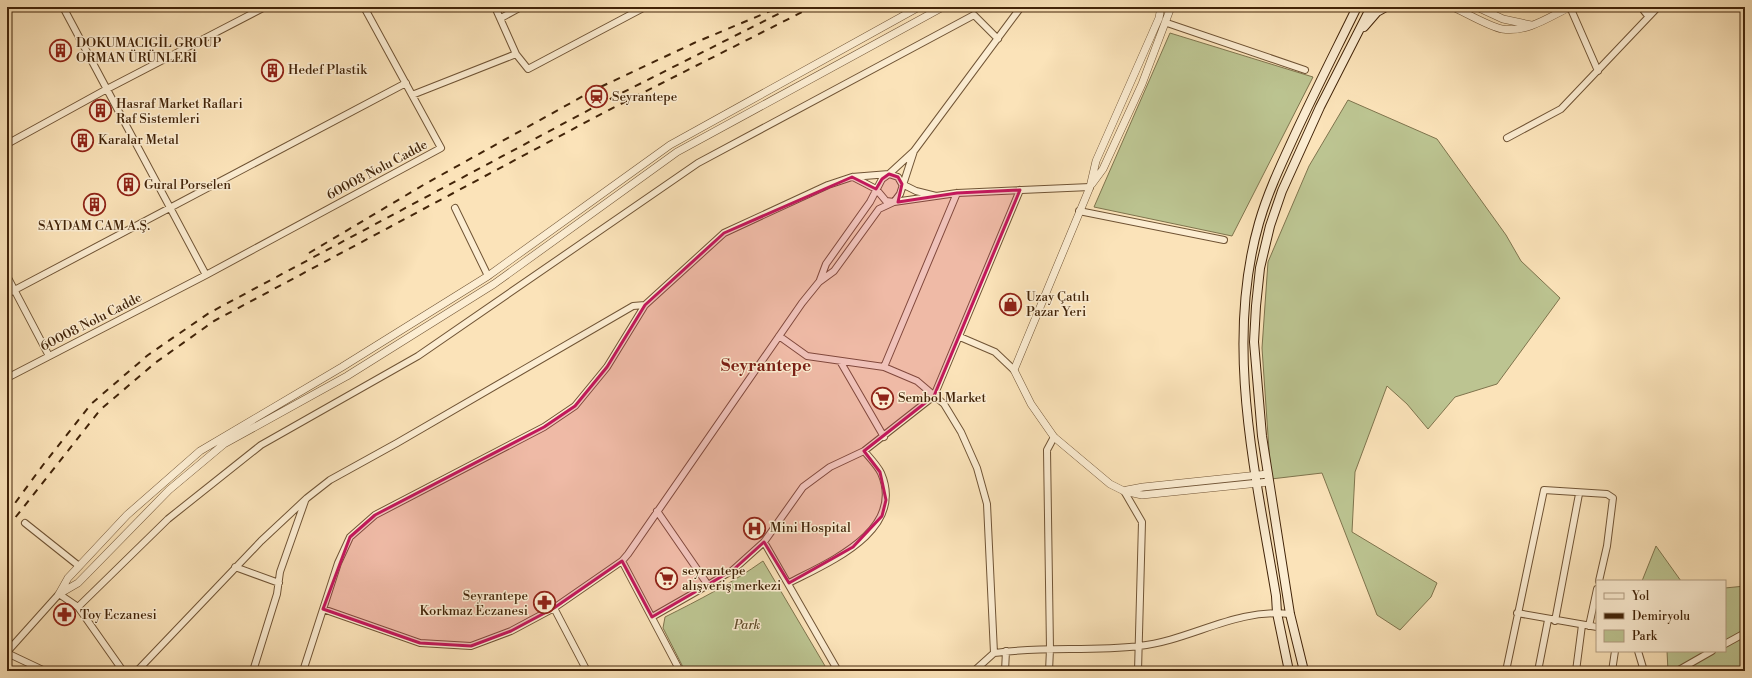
<svg xmlns="http://www.w3.org/2000/svg" width="1752" height="678" font-family="'Libre Bodoni',serif">
  <rect width="100%" height="100%" fill="#fbe3b9"/>
  <filter id="stains"><feTurbulence type="fractalNoise" baseFrequency=".005" numOctaves="4"/><feColorMatrix values="0 0 0 0 .2 0 0 0 0 .09 0 0 0 0 .02 0 0 0 .5 -.17"/></filter>
  <radialGradient id="worn" r=".72"><stop offset=".6" stop-color="#630" stop-opacity="0"/><stop offset="1" stop-color="#630" stop-opacity=".3"/></radialGradient>
  <path fill="#bcc491" stroke="#7f744d" d="M1170,33L1313,77L1232,236L1094,207Z
    M1348,100L1437,139L1506,235L1521,261L1560,298L1497,384L1455,397L1428,429L1407,404L1387,386L1355,472L1352,532L1437,583L1431,597L1400,630L1377,615L1322,473L1271,479L1262,348L1268,262L1309,166Z
    M1656,546L1681,581H1642Z
    M763,561L828,671H685L663,628L665,617C699,600 732,583 763,561Z
    M1745,586V671H1668L1667,651H1725V588Z"/>
  <g fill="none" stroke-linecap="round" stroke-linejoin="round">
    <defs>
      <path id="minor" d="M63,7L206,275
        M1570,7L1598,71
        M1641,7L1648,16
        M501,18L521,7
        M1167,23L1305,70
        M516,54L528,69L645,7
        M412,95L516,54L495,7
        M1507,138L1561,109L1658,7
        M7,144L107,89L265,7
        M853,177L876,189L886,201L894,202L957,193L1090,187
        M455,208L488,276
        M1079,211L1224,240
        M7,276L49,356
        M820,280L826,264L870,202L882,179L889,174L914,151L1021,7
        M7,294L406,83
        M779,336L807,356L884,367L917,381L944,404L961,432L977,468L987,504L994,653L974,671
        M960,337L995,352L1014,370
        M840,361L884,437
        M884,367L957,193
        M7,378L206,275L441,148L364,7
        M1124,491L1142,522L1138,671
        M657,511L708,585L733,570L764,542L803,487L830,467L864,451L934,396L1020,190
        M25,523L79,566
        M764,542L838,671
        M235,567L279,583
        M789,583C829,562 906,531 881,473C877,465 870,458 864,451
        M78,607L168,519L261,445L418,356L698,163L974,15L998,39
        M554,608L587,671
        M323,609L420,643L471,646L511,631L554,608L622,561
        M1517,613L1597,627
        M652,617L708,585
        M1555,621L1579,494
        M1589,626L1597,589
        M1725,644L1745,633
        M1638,651L1644,671
        M7,652L59,594L78,607L123,671
        M7,653L45,671
        M994,653C1042,646 1091,652 1139,646C1192,640 1235,608 1290,614
        M137,671L261,541L307,498L330,480L397,443L633,306L645,305
        M253,671L277,594L280,572L305,501
        M303,671L338,563L350,537L375,515L544,427L575,406L607,367L645,305L724,233L828,185L852,177L889,174L898,177L902,184L916,191L936,196
        M680,671L622,561L628,554L802,303L819,282L834,271L879,209L894,202L900,194L914,151
        M1005,671L1006,651
        M1049,671L1050,649L1047,450L1054,437
        M1506,671L1544,490L1607,494L1613,498L1607,546L1599,581
        M1538,671L1548,620
        M1576,671L1582,625
        M1612,671L1615,651
        M1677,671L1712,651"/>
      <path id="tertiary" d="M1161,7L1159,18L1096,161L1090,187L1014,370L1031,404L1054,437L1110,484L1124,491L1142,495L1269,482
        M1453,7C1466,13 1490,27 1502,29C1527,33 1549,17 1570,7
        M1477,7L1503,19L1531,25
        M1092,184L1103,169L1142,84L1171,7
        M1127,490L1143,487L1268,474
        M59,594L78,583L169,490L224,444L347,376L494,284L677,152L943,7
        M59,594L68,578L127,515L200,451L342,367L488,276L670,145L919,7"/>
      <path id="secondary" d="M1364,27L1377,12L1386,7
        M1289,671L1277,613L1276,596C1256,475 1224,345 1259,223C1267,195 1279,169 1291,143C1312,97 1335,52 1357,7
        M1304,671L1290,614L1262,436L1254,342L1256,306L1260,268L1270,226L1282,191L1320,107L1371,7"/>
    </defs>
    <use href="#minor" stroke="#705435" stroke-width="8"/>
    <use href="#tertiary" stroke="#705435" stroke-width="8"/>
    <use href="#secondary" stroke="#422409" stroke-width="10"/>
    <use href="#minor" stroke="#fcedd2" stroke-width="6"/>
    <use href="#tertiary" stroke="#fcedd2" stroke-width="7"/>
    <use href="#secondary" stroke="#fcedd2" stroke-width="8"/>
    <path stroke="#422409" stroke-width="2" stroke-dasharray="7 7" stroke-linecap="butt" d="M309,253L425,184L594,90L694,43L780,7
      M7,514L43,465L91,404L148,355L209,313L600,104L792,7
      M7,528L100,410L155,363L214,321L603,113L812,7"/>
  </g>
  <path fill="#c2185b" fill-opacity="0.2" stroke="#c2185b" stroke-width="3" stroke-linejoin="round" d="M889,174L898,177L902,184L898,202L957,193L1020,190L934,396L864,451L880,472L886,500L882,516L853,547L789,583L764,542L733,570L652,617L622,561L554,608L511,631L471,646L420,643L323,609L350,537L375,515L544,427L575,406L607,367L645,305L724,233L852,177L876,189L882,179Z"/>
  <defs>
    <symbol id="building-ring" viewBox="-11 -11 22 22"><circle r="9.5" fill="#fcedd2" stroke="#8f2418" stroke-width="1.5"/><path d="M-4-6H4V6H1V3H-1V6H-4ZM-2.5-4.3h1.7v1.8h-1.7ZM.8-4.3h1.7v1.8H.8ZM-2.5-1h1.7V.8h-1.7ZM.8-1h1.7V.8H.8Z" fill="#8f2418"/></symbol>
    <symbol id="station-ring" viewBox="-11 -11 22 22"><circle r="9.5" fill="#fcedd2" stroke="#8f2418" stroke-width="1.5"/><path d="M-3-6H3Q5-6 5-4V2Q5 4 3 4L4.5 6H3L1.5 4h-3L-3 6H-4.5L-3 4Q-5 4-5 2V-4Q-5-6-3-6ZM-3.5-4v3h7v-3ZM-3.5 1v1.5H-2V1ZM2 1v1.5H3.5V1Z" fill="#8f2418"/></symbol>
    <symbol id="shop-ring" viewBox="-11 -11 22 22"><circle r="9.5" fill="#fcedd2" stroke="#8f2418" stroke-width="1.5"/><path d="M-5-2.5h2.3a2.7 3.5 0 0 1 5.4 0H5L5.5 6h-11ZM-1.5-2.5h3a1.5 2.3 0 0 0-3 0Z" fill="#8f2418"/></symbol>
    <symbol id="supermarket-ring" viewBox="-11 -11 22 22"><circle r="9.5" fill="#fcedd2" stroke="#8f2418" stroke-width="1.5"/><path d="M-6-5.5h2.5l.6 2H6L4.5 2H-2.5L-4.4-4H-6ZM-1.5 3.2a1.3 1.3 0 1 0 .1 0ZM3 3.2a1.3 1.3 0 1 0 .1 0Z" fill="#8f2418"/></symbol>
    <symbol id="hospital-ring" viewBox="-11 -11 22 22"><circle r="9.5" fill="#fcedd2" stroke="#8f2418" stroke-width="1.5"/><path d="M-5-5h3v3.5h4V-5h3V5h-3V1.5h-4V5h-3Z" fill="#8f2418"/></symbol>
    <symbol id="pharmacy-ring" viewBox="-11 -11 22 22"><circle r="9.5" fill="#fcedd2" stroke="#8f2418" stroke-width="1.5"/><path d="M-2-6h4v4h4v4h-4v4h-4v-4h-4v-4h4Z" fill="#8f2418"/></symbol>
  </defs>
  <g fill-rule="evenodd">
    <use href="#building-ring" x="48" y="38" width="25" height="25"/>
    <use href="#building-ring" x="260" y="58" width="25" height="25"/>
    <use href="#station-ring" x="584" y="84" width="25" height="25"/>
    <use href="#building-ring" x="88" y="98" width="25" height="25"/>
    <use href="#building-ring" x="70" y="128" width="25" height="25"/>
    <use href="#building-ring" x="116" y="172" width="25" height="25"/>
    <use href="#building-ring" x="82" y="192" width="25" height="25"/>
    <use href="#shop-ring" x="998" y="292" width="25" height="25"/>
    <use href="#supermarket-ring" x="870" y="386" width="25" height="25"/>
    <use href="#hospital-ring" x="742" y="516" width="25" height="25"/>
    <use href="#supermarket-ring" x="654" y="566" width="25" height="25"/>
    <use href="#pharmacy-ring" x="532" y="590" width="25" height="25"/>
    <use href="#pharmacy-ring" x="52" y="602" width="25" height="25"/>
  </g>
  <g text-anchor="middle" dominant-baseline="central" stroke-width="3" stroke-linejoin="round" paint-order="stroke">
    <g font-size="13" fill="#422409" stroke="#fcedd2" text-anchor="start">
      <text x="76" y="43">DOKUMACIGİL GROUP<tspan x="76" dy="15">ORMAN ÜRÜNLERİ</tspan></text>
      <text x="288" y="70">Hedef Plastik</text>
      <text x="612" y="97">Seyrantepe</text>
      <text x="116" y="104">Hasraf Market Raflari<tspan x="116" dy="15">Raf Sistemleri</tspan></text>
      <text x="98" y="140">Karalar Metal</text>
      <text x="144" y="185">Gural Porselen</text>
      <text x="94" y="226" text-anchor="middle">SAYDAM CAM A.Ş.</text>
      <text x="1026" y="297">Uzay Çatılı<tspan x="1026" dy="15">Pazar Yeri</tspan></text>
      <text x="898" y="398">Sembol Market</text>
      <text x="770" y="528">Mini Hospital</text>
      <text x="682" y="571">seyrantepe<tspan x="682" dy="15">alışveriş merkezi</tspan></text>
      <text x="528" y="596" text-anchor="end">Seyrantepe<tspan x="528" dy="15">Korkmaz Eczanesi</tspan></text>
      <text x="80" y="615">Toy Eczanesi</text>
    </g>
    <g font-size="13" fill="#422409" stroke="#fcedd2">
      <text transform="translate(377 170) rotate(-28)">60008 Nolu Cadde</text>
      <text transform="translate(91 322) rotate(-27)">60008 Nolu Cadde</text>
    </g>
    <g font-size="13" font-style="italic" fill="#604c2b" stroke="#fcedd2">
      <text x="747" y="625">Park</text>
    </g>
    <g font-size="17" font-weight="bold" fill="#7a1f14" stroke="#fcedd2">
      <text x="766" y="366">Seyrantepe</text>
    </g>
  </g>
  <rect width="1752" height="678" fill="none" stroke="#fbe3b9" stroke-width="24"/>
  <rect x="8" y="8" width="1736" height="662" fill="none" stroke="#422409" stroke-width="2"/>
  <rect x="12" y="12" width="1728" height="654" fill="none" stroke="#422409"/>
  <rect x="1596" y="580" width="130" height="72" fill="#fcedd2" stroke="#b29d82"/>
  <rect x="1604" y="593" width="20" height="6" fill="#fcedd2" stroke="#b29d82"/>
  <text x="1632" y="600" font-size="12" fill="#422409">Yol</text>
  <rect x="1604" y="613" width="20" height="6" fill="#422409" stroke="#b29d82"/>
  <text x="1632" y="620" font-size="12" fill="#422409">Demiryolu</text>
  <rect x="1604" y="630" width="20" height="12" fill="#bcc491" stroke="#b29d82"/>
  <text x="1632" y="640" font-size="12" fill="#422409">Park</text>
  <rect width="100%" height="100%" filter="url(#stains)"/>
  <rect width="100%" height="100%" fill="url(#worn)"/>
</svg>
